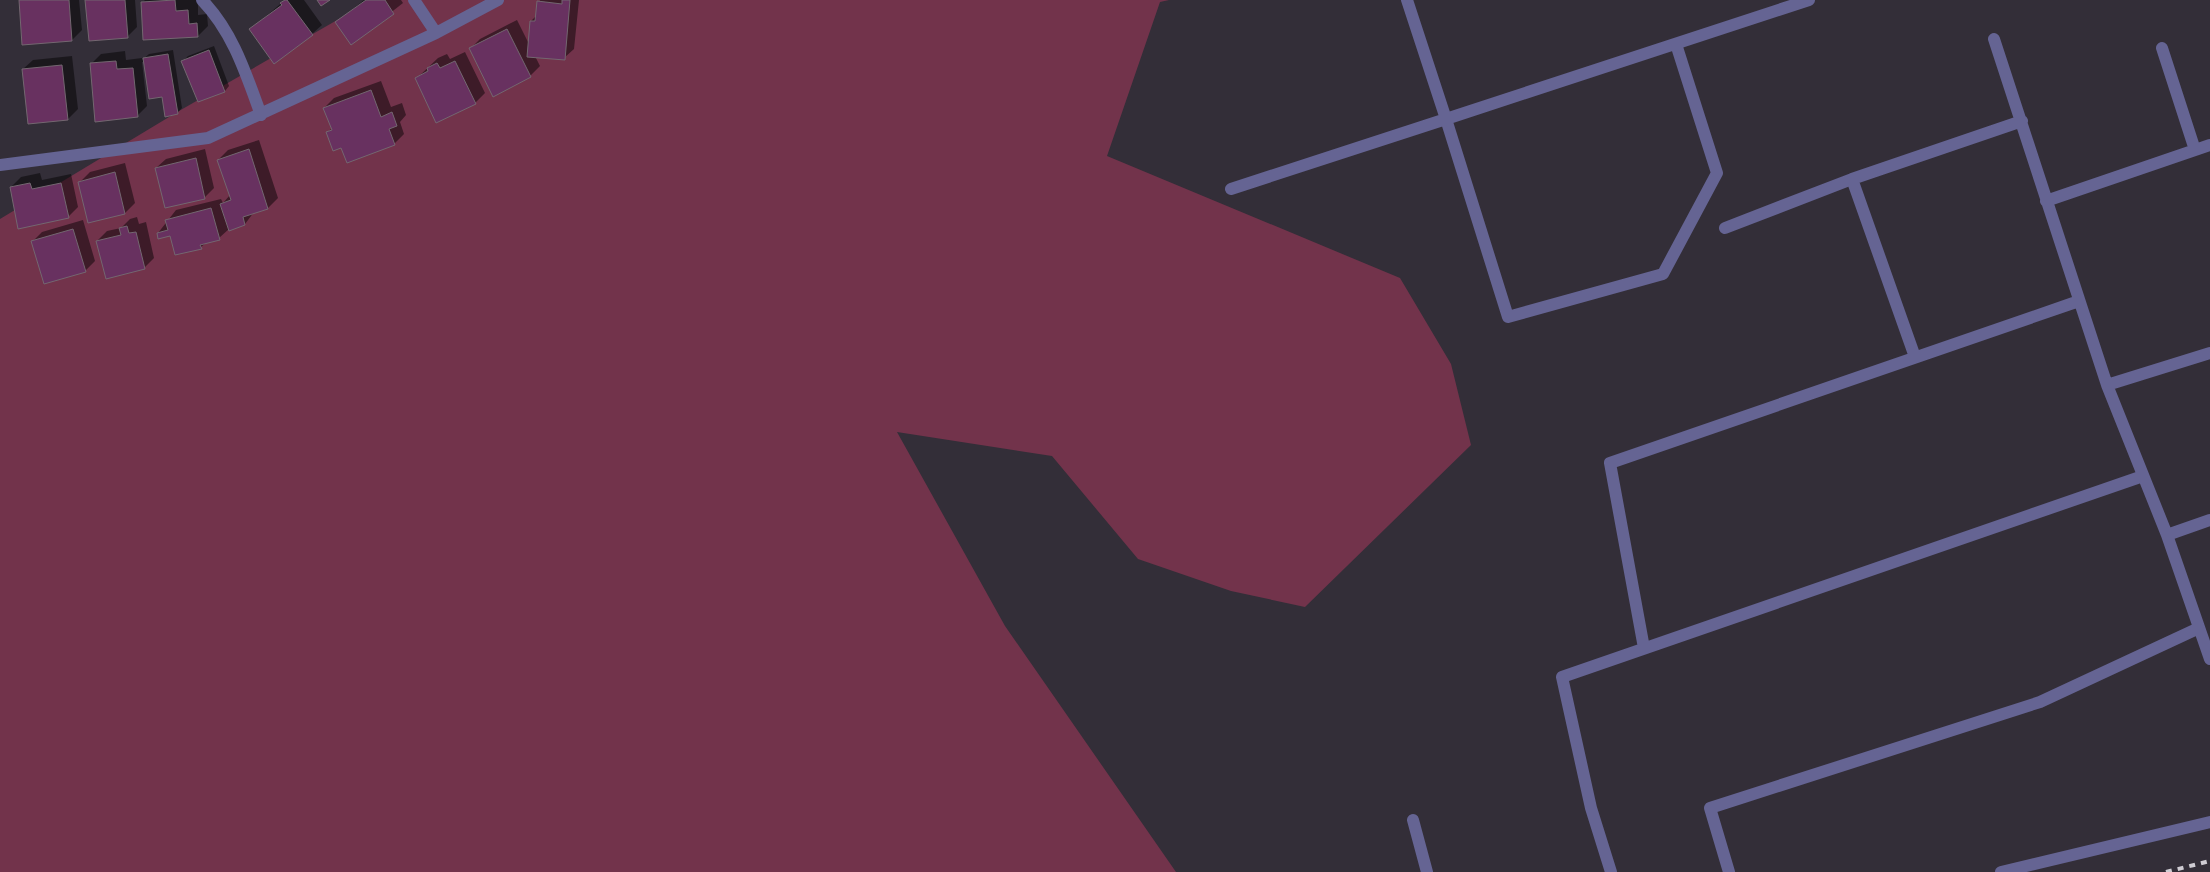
<svg xmlns="http://www.w3.org/2000/svg" width="2210" height="872" font-family="Quicksand,sans-serif">
  <rect width="100%" height="100%" fill="#332e38"/>
  <path fill="#72334b" d="M372,0H1169L1160,2L1107,156L1400,278L1451,364L1471,445L1305,607L1231,591L1138,559L1052,456L897,432L1005,626L1176,872H0V219L179,111Z"/>
  <path fill="#0007" d="M20,0H79L82,30L72,40Z
    M86,0H135L137,27L127,37Z
    M145,0H198V15L207,14L208,26L198,36L142,3Z
    M285,0H304L322,25L312,34L251,29Z
    M364,0H401L403,3L352,43L337,22Z
    M540,0H579L574,49L564,58L535,56L540,66L530,76L470,49L480,39L517,20L529,44L531,21L537,15Z
    M214,46L229,86L225,91L199,101L183,61L188,56Z
    M173,50L182,108L177,113L163,96L145,62H142L147,106L137,116L91,64L101,54L125,51L126,60L142,58V60L149,54Z
    M465,52L485,93L475,103L416,79L438,58L447,54L450,59Z
    M72,56L78,109L68,119L23,69L33,60Z
    M381,81L391,107L402,103L406,115L400,122L404,134L394,144L342,146L327,133L332,128L324,108L334,98Z
    M259,140L278,198L268,208L254,212L245,224L229,229L219,238L207,242L201,247L171,235L158,233L176,210L221,199L223,203L230,195L218,160L228,150Z
    M205,149L214,188L204,198L156,168L166,159Z
    M125,163L135,203L125,213L89,221L80,182L90,172Z
    M40,173L42,180L71,174L78,207L68,217L11,187L21,177Z
    M137,217L139,224L146,222L154,258L144,268L97,241L107,231L121,228L130,219Z
    M83,220L95,261L85,271L32,242L42,232Z"/>
  <path fill="#683160" stroke="#736770" d="M19,0H69L72,41L22,45Z
    M85,0H125L128,38L89,41Z
    M175,0L176,11L188,10L189,24L197,23L198,37L143,40L141,2Z
    M285,0H287L313,35L274,64L249,29L282,5L280,3Z
    M317,0H330L321,6Z
    M366,0H385L394,14L351,45L335,22Z
    M562,0H570L565,60L527,57L530,21H535L537,1L562,4Z
    M507,29L531,77L493,97L469,48Z
    M209,50L225,92L198,102L181,61Z
    M168,54L178,114L165,117L162,97L149,99L143,58Z
    M116,61L117,69L133,68L138,117L95,122L90,63Z
    M455,61L476,104L436,123L415,78L428,71L427,68L437,63L440,68Z
    M62,65L68,120L28,124L22,69Z
    M371,90L381,117L392,112L397,126L389,129L395,145L347,163L341,148L333,151L326,132L332,130L323,108Z
    M249,149L268,209L243,217L245,225L229,231L220,204L231,200L217,160Z
    M196,158L205,199L165,208L155,168Z
    M115,172L125,214L88,223L78,182Z
    M30,183L32,189L61,183L69,218L18,229L10,187Z
    M211,208L220,240L200,245L202,249L175,255L170,236L158,239L157,233L168,230L165,220Z
    M127,226L129,233L136,232L145,269L106,279L96,241L121,235L119,228Z
    M73,229L86,272L44,284L31,241Z"/>
  <g fill="none" stroke-linecap="round" stroke-linejoin="round">
    <path stroke="#656493" stroke-width="12" d="M202,0C233,32 246,74 261,115
      M414,0L436,33
      M1407,0L1446,119L1809,0
      M1994,39L2107,385L2167,535L2210,659
      M2162,48L2195,150
      M0,165L208,138L436,33L498,0
      M1852,179L1915,357
      M1231,189L1446,119L1508,317L1663,274L1717,173L1676,44
      M2046,201L2210,145
      M1725,228L1852,179L2022,121
      M2107,385L2210,353
      M2167,535L2210,520
      M1644,648L1610,463L2079,301
      M1413,820L1427,872
      M1611,872L1591,808L1562,677L2143,476
      M1729,872L1710,808L2040,702L2199,628
      M2001,872L2210,822"/>
    <path stroke="#cfccd3" stroke-width="4" stroke-dasharray="6 6" stroke-linecap="butt" d="M2166,872L2210,861"/>
  </g>
</svg>
